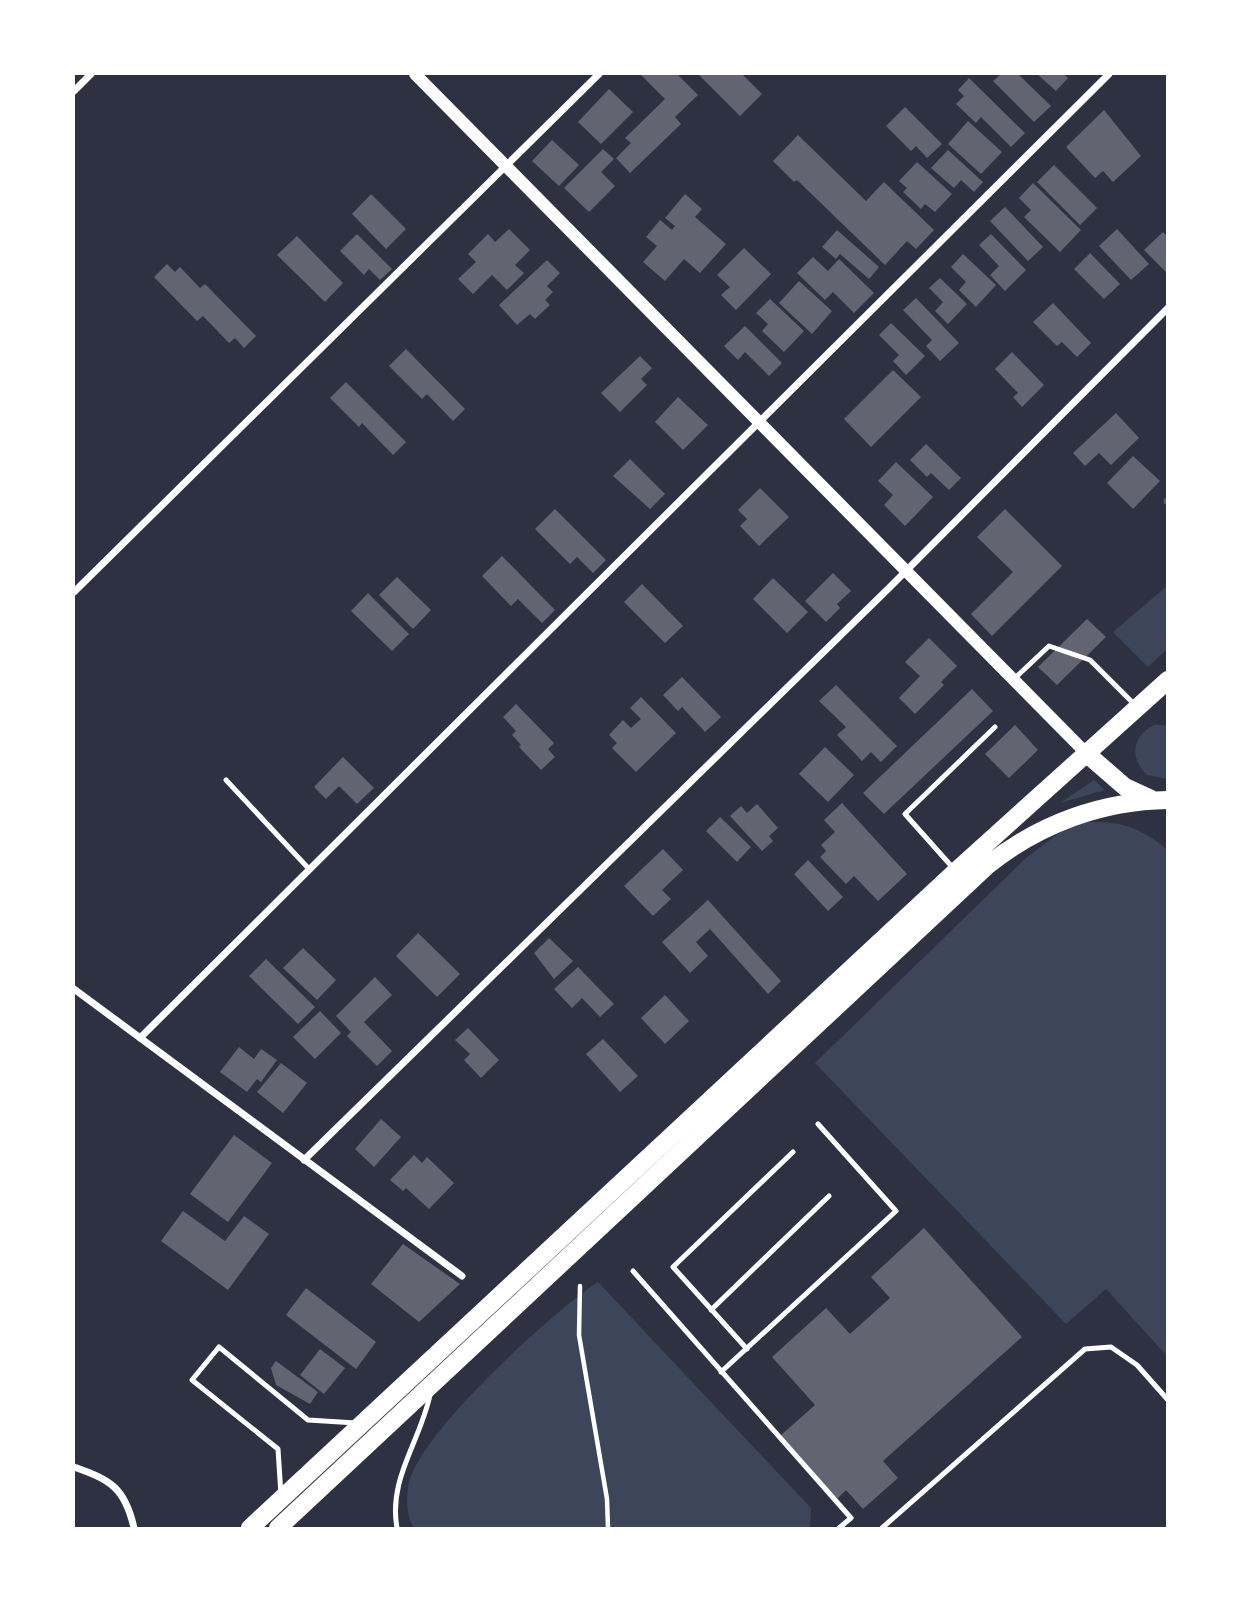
<svg xmlns="http://www.w3.org/2000/svg" width="1241" height="1602" font-family="'Work Sans',sans-serif">
  <rect width="100%" height="100%" fill="#2d3142"/>
  <path fill="#3c4559" d="M1167,586V649L1148,667L1113,632Z
    M1154,725H1167V779L1147,775C1129,758 1132,736 1154,725Z
    M1094,780L1105,790L1060,803Z
    M1088,822C1125,822 1138,827 1167,849V1356L1106,1289L1066,1324L815,1063L1026,858L1060,832Z
    M598,1282L811,1508L810,1528H414C406,1517 406,1496 409,1482C422,1431 552,1312 598,1282Z"/>
  <g fill="none" stroke-linecap="round" stroke-linejoin="round">
    <path stroke="#4f5d75" stroke-width="7" d="M1167,501H1168"/>
  </g>
  <path fill="#626471" d="M640,74H677L698,95L675,117L681,124L630,173L616,158L631,143L625,138L665,99Z
    M698,74H742L762,94L740,116Z
    M1001,74H1018L1051,106L1034,122L993,81Z
    M1037,74H1063L1068,78L1056,91Z
    M969,78L1025,133L1011,147L981,117L976,123L956,104L964,96L958,90Z
    M609,89L633,112L601,144L578,122Z
    M905,107L942,144L927,158L916,146L911,151L886,126Z
    M1104,110L1141,156L1113,182L1103,171L1095,178L1066,147Z
    M968,121L1002,152L981,174L948,144Z
    M798,135L866,201L884,182L934,230L916,249L907,241L885,265L797,180L794,182L773,161Z
    M552,140L579,165L559,186L532,161Z
    M603,149L614,159L601,172L615,186L589,212L564,188Z
    M948,150L983,182L974,192L961,180L954,188L931,168Z
    M917,162L952,194L935,212L925,204L921,209L903,192L907,188L899,181Z
    M1054,165L1097,208L1080,225L1037,182Z
    M1033,183L1081,230L1060,252L1024,217L1031,210L1019,198Z
    M371,194L406,229L386,249L352,214Z
    M685,194L702,209L695,217L726,244L700,273L684,259L665,281L643,262L657,246L646,237L660,220L672,230L675,226L665,218Z
    M1005,207L1043,247L1028,261L990,221Z
    M509,229L530,250L515,265L524,273L507,290L492,275L473,294L458,279L476,262L468,254L488,234L495,242Z
    M1117,229L1149,264L1131,280L1099,246Z
    M837,230L879,267L869,279L840,254L836,259L822,247Z
    M1163,232L1168,237V274L1144,250Z
    M357,234L392,269L380,280L369,269L364,275L340,251Z
    M991,234L1026,270L1005,291L990,275L999,266L979,245Z
    M297,236L343,283L325,302L277,255Z
    M744,248L771,274L736,310L721,295L730,287L717,275Z
    M1090,253L1120,284L1104,299L1074,269Z
    M963,254L996,285L976,307L959,290L966,282L951,267Z
    M813,257L828,271L839,259L874,293L854,313L833,292L825,300L797,273Z
    M547,260L560,273L547,286L553,292L545,300L550,305L535,319L530,314L517,325L499,305Z
    M167,264L175,272L180,267L200,288L205,284L256,336L244,348L235,338L229,343L203,316L197,321L154,277Z
    M940,278L967,304L948,324L935,311L943,302L929,288Z
    M799,281L832,311L812,334L779,303Z
    M916,298L959,343L940,361L926,346L932,340L903,310Z
    M770,299L804,331L784,352L762,331L768,324L756,313Z
    M1053,303L1091,343L1077,357L1062,342L1057,346L1033,322Z
    M891,323L925,356L906,375L893,361L899,355L879,335Z
    M745,326L782,363L769,376L745,352L738,360L724,346Z
    M406,349L465,409L453,421L427,394L422,399L389,366Z
    M1012,352L1044,385L1022,407L1013,397L1018,393L995,369Z
    M640,356L652,368L641,379L647,385L620,412L601,393Z
    M893,370L921,397L871,447L844,419Z
    M346,382L406,442L393,455L362,423L359,427L330,398Z
    M678,397L708,425L683,450L655,422Z
    M1116,413L1139,438L1111,465L1099,453L1085,466L1073,453Z
    M926,444L961,478L949,490L931,473L927,477L910,460Z
    M1133,456L1160,481L1133,509L1107,483Z
    M630,459L665,494L650,509L613,476Z
    M896,462L933,497L905,526L884,505L893,495L878,481Z
    M760,488L789,517L759,546L740,526L747,519L738,510Z
    M555,509L606,560L593,573L577,557L570,564L535,529Z
    M1005,509L1062,566L992,636L971,614L1013,572L977,537Z
    M502,556L555,610L542,623L518,599L511,606L482,576Z
    M833,573L851,591L837,604L840,608L826,622L805,601Z
    M397,577L431,610L413,629L379,595Z
    M773,578L808,612L787,633L753,599Z
    M642,584L683,626L665,643L624,602Z
    M368,593L409,634L392,651L351,611Z
    M1087,619L1106,637L1057,685L1038,667Z
    M929,638L957,666L941,682L944,685L915,714L899,698L920,676L905,662Z
    M682,677L721,717L705,732L682,707L678,711L663,695Z
    M836,685L897,746L881,762L871,752L862,761L837,735L846,727L819,701Z
    M972,689L993,711L884,814L863,793Z
    M641,697L676,733L636,772L612,748L617,743L609,735L623,720L631,728L641,719L630,708Z
    M516,704L554,743L548,749L555,757L541,770L519,747L521,745L512,735L516,731L503,717Z
    M1015,725L1038,750L1009,778L985,754Z
    M825,747L854,775L828,802L799,774Z
    M343,757L374,788L357,804L339,786L326,799L314,787Z
    M842,803L907,874L878,901L854,876L846,884L820,857L826,851L821,845L835,832L824,820Z
    M757,804L778,828L769,836L773,841L762,851L730,816L741,806L747,813Z
    M720,817L751,847L737,862L706,831Z
    M663,849L683,870L662,890L671,899L653,916L624,886Z
    M808,860L843,897L828,911L794,874Z
    M708,900L781,981L768,994L710,929L696,942L708,956L690,973L662,942Z
    M418,933L460,974L437,997L396,956Z
    M549,938L573,961L554,979L534,953Z
    M303,948L336,980L317,1000L283,968Z
    M266,959L315,1007L298,1024L249,976Z
    M578,967L614,1004L600,1017L582,998L572,1008L554,989Z
    M375,977L392,995L364,1022L392,1051L377,1066L347,1036L351,1032L336,1016Z
    M665,995L689,1021L665,1044L641,1018Z
    M320,1011L341,1033L315,1059L293,1037Z
    M468,1028L499,1060L481,1078L464,1060L470,1054L455,1040Z
    M603,1039L638,1076L620,1092L586,1054Z
    M239,1047L254,1059L261,1049L277,1060L261,1082L257,1079L247,1092L220,1072Z
    M281,1063L307,1083L283,1113L257,1092Z
    M381,1119L401,1137L374,1167L355,1149Z
    M234,1135L272,1163L228,1222L190,1194Z
    M414,1155L422,1163L427,1157L454,1183L429,1209L406,1188L403,1191L390,1180Z
    M183,1211L225,1241L244,1216L269,1234L228,1290L161,1241Z
    M924,1228L1022,1337L883,1461L898,1478L863,1509L846,1490L837,1499L780,1436L815,1405L772,1357L826,1308L850,1334L890,1298L871,1277Z
    M403,1244L460,1284L419,1322L371,1284Z
    M306,1288L376,1342L356,1369L286,1315Z
    M320,1349L345,1368L324,1394L300,1375Z
    M276,1361L318,1392L310,1404L276,1385L271,1368Z"/>
  <g fill="none" stroke-linecap="round" stroke-linejoin="round">
    <path stroke="#fff" stroke-width="4.5" d="M580,1286L579,1335L607,1499L608,1528"/>
    <path stroke="#fff" stroke-width="5" d="M1014,679L1049,646L1090,660L1135,705
      M226,780L310,870
      M954,869L905,814L995,727
      M633,1271L851,1518L839,1528
      M711,1310L829,1196
      M747,1349L673,1267L793,1152
      M721,1372L896,1211L818,1124
      M281,1495L278,1449L192,1380L219,1347L308,1420L356,1423
      M397,1528C388,1479 420,1442 430,1395
      M882,1528L1085,1349L1111,1347L1137,1365L1168,1400"/>
    <path stroke="#fff" stroke-width="7" d="M74,91L91,74
      M74,592L599,74
      M74,989L462,1276
      M140,1038L1109,74
      M304,1160L890,587L1168,308
      M74,1467C111,1480 125,1488 134,1528"/>
    <path stroke="#fff" stroke-width="12" d="M415,74L1087,754"/>
    <path stroke="#fff" stroke-width="18" d="M1087,754L1125,787L1151,799
      M250,1528L956,871L1168,680
      M278,1528L988,865C1039,824 1102,801 1168,800"/>
  </g>
  <rect width="1241" height="1602" fill="none" stroke="#ffffff" stroke-width="150"/>
</svg>
